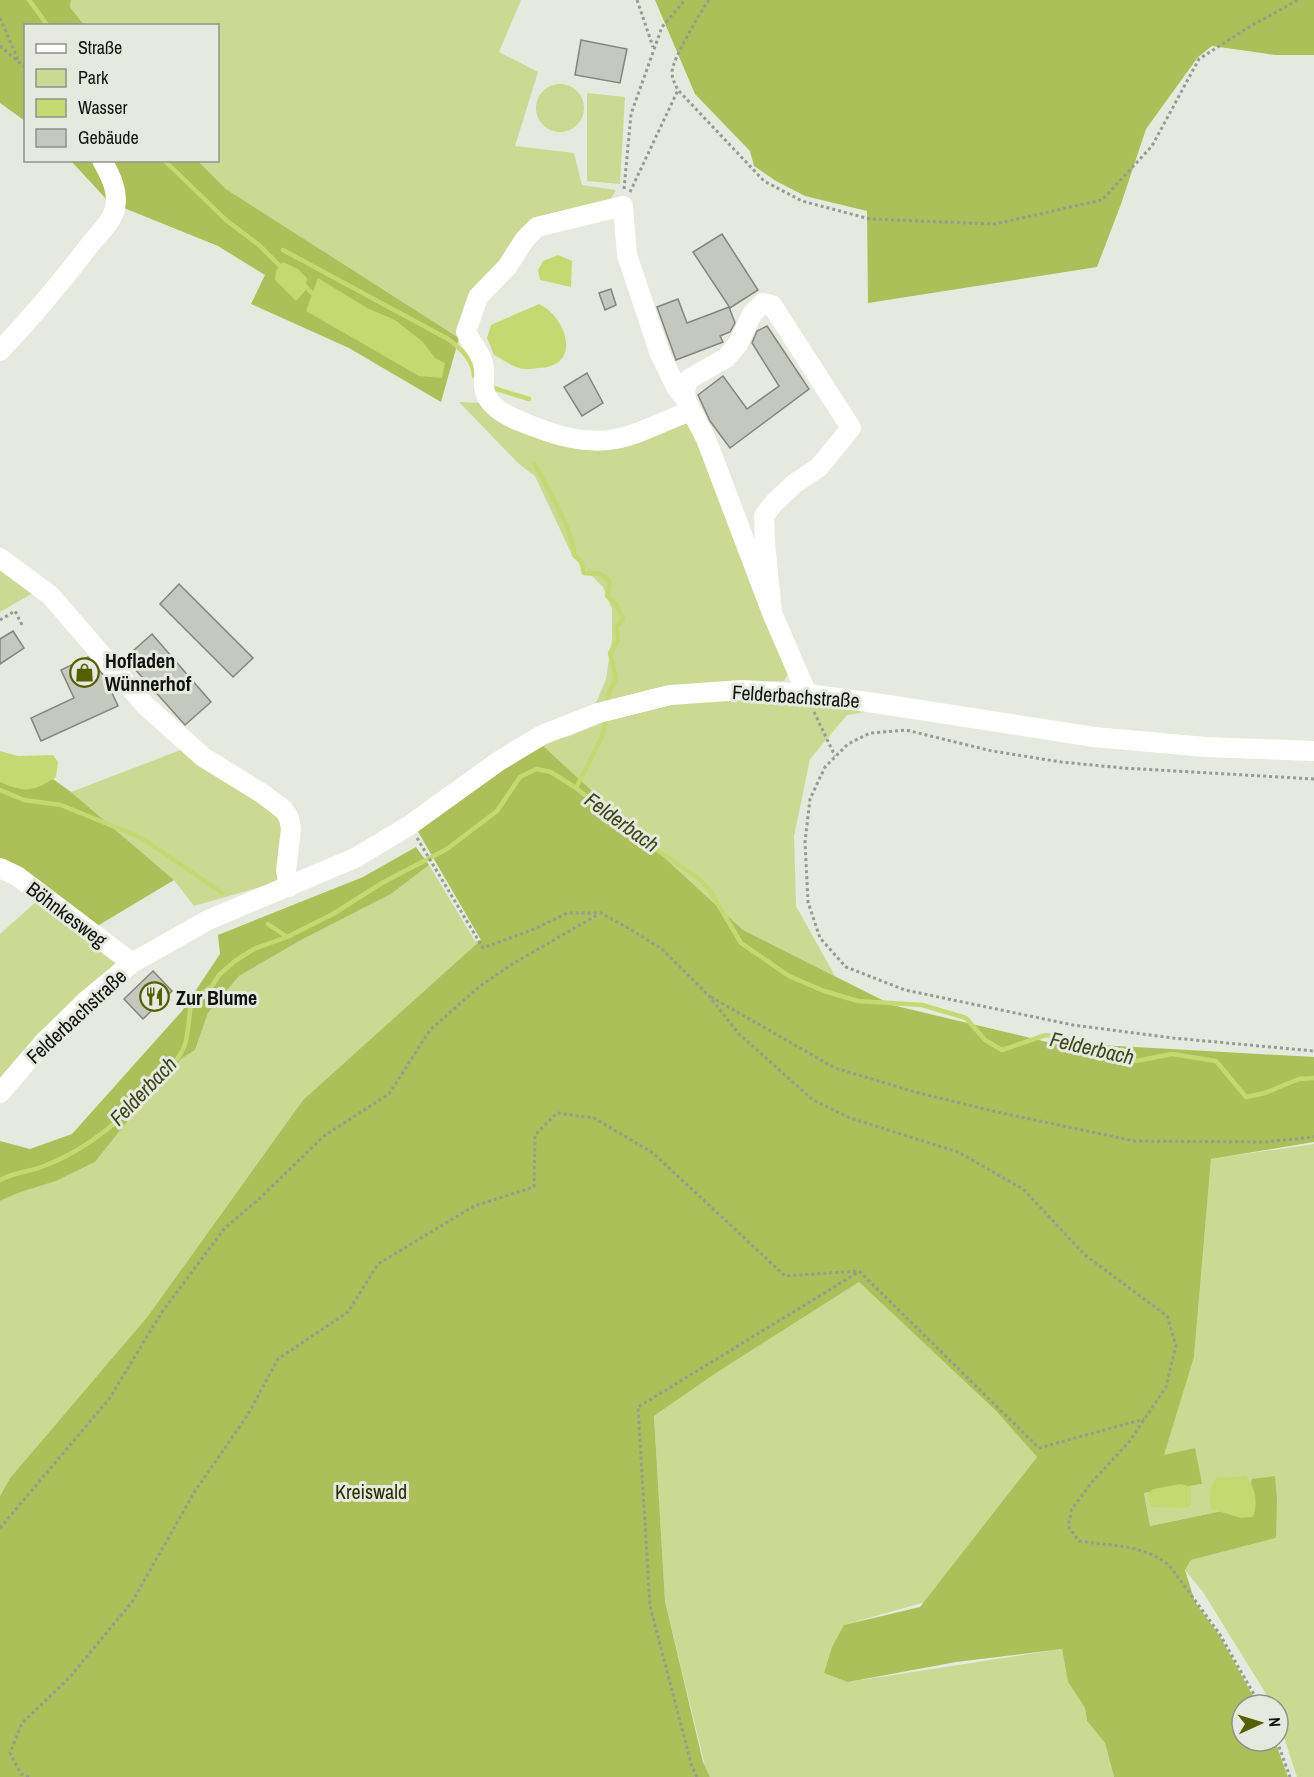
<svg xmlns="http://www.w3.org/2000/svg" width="1314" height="1777" font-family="'Archivo Narrow',sans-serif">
  <rect width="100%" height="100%" fill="#e6e9dd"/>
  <path fill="#cbd992" d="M71,0H521L499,52L538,72L515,146L574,153L582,185L616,190L610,200L531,223L459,338L226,189L198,161L218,160V26L84,25L70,7Z
    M536 108a24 24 0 1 1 48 0a24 24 0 1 1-48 0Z
    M587,93L625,97L620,184L587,181Z
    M459,402L480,403L582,447L689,420L789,672L784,681L708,683L652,689L593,705L597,701L606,679L612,639V609L603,587L573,557L535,476L519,464Z
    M0,563L38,590L0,612Z
    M738,698L877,710L847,715L810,759L794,836L796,906L835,976L743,930L540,743L570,736L604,722L673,704Z
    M186,748L282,815L278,882L194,906L174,880L71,792Z
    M429,865L475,941L482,940L303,1100L148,1316L10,1478L0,1496V1201L18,1193L56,1181L95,1162L134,1113L181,1059L195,1050L208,1013L239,976L303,939L391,894Z
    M37,901L117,962L23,1053L0,1079V934Z
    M1314,1144V1777H1297L1278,1719V1705H1273L1203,1592L1185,1570L1191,1560L1276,1538L1246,1506L1150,1526L1144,1493L1202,1484L1163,1456L1194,1357L1211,1159Z
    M859,1282L996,1411L1037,1457L925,1602L844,1625L848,1682L1062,1649L1068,1682L1085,1708L1087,1721L1105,1743L1114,1777H710L705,1766L665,1601L654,1416L716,1373Z"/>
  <path fill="#adbf58" d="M0,0H71L70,7L84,25L26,26L25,121L0,103Z
    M655,0H1314V55H1275L1212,46L1198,57L1146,129L1121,204L1097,267L868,303L867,211L805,196L776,181L754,166L750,151L695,94Z
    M71,161H198L226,189L459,338L441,402L349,348L251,304L265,275L218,246L109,202Z
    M540,743L743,930L892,1005L1047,1042L1314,1057V1142L1211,1159L1194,1357L1164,1455L1195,1448L1202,1484L1144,1493L1150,1526L1246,1506L1252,1479L1275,1476L1277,1500L1276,1538L1191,1560L1185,1570L1195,1602L1219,1635L1258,1705H1242V1741H1275L1288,1777H1114L1105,1743L1087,1721L1085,1708L1068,1682L1062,1649L956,1662L848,1682L824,1673L832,1647L844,1625L920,1607L1037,1457L996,1411L859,1282L716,1373L654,1416L665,1601L703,1762L710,1777H0V1496L10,1478L148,1316L303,1100L481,940L417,830Z
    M0,754L35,766L71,792L174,880L94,928L0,864Z
    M416,847L429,865L391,894L303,939L239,976L208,1013L195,1050L181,1059L134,1113L95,1162L56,1181L18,1193L0,1201V1141L30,1149L72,1134L182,1011L220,954L218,935L363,877Z"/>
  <path fill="#c6d872" d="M558,255L572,261L571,287L540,280L538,270L543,261Z
    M283,262L298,269L307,278L305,291L296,301L275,280L276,271Z
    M318,278L367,308L395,320L423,342L435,358L445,363L442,378L419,376L306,311Z
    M539,304C567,317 583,367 538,368C532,369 524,370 519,368C510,365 502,359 494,355L487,338L491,325Z
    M0,751L18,756L53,755L58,762L56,777C33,792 26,793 0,782Z
    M1246,1476C1256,1489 1258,1502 1253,1517L1241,1518L1211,1509L1209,1491L1216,1478Z
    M1181,1484L1191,1487V1505L1186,1508L1150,1507L1147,1495L1153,1489Z"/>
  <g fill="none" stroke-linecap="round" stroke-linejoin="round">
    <path stroke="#c6d872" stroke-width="4.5" d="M29,0L48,26
      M164,160L226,220L259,245L280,266
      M283,250L448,339C461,349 473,359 474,376
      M305,286L312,293
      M490,387L529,399
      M534,463C543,479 577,540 574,555L581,561L584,573L601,574L610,582L607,596L616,604L623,619L616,627L618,640L610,653L616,678L609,693L607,706
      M576,788L603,735L606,717
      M0,790L24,800L61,805L142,838L222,893
      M268,924L287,937
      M0,1180C14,1172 29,1172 44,1166C90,1149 125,1116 158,1081C167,1070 181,1058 185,1044C189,1031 189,1016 191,1002L212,986L219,975L235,961L254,949L287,937L333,914L382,883L447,849L497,811L520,777L536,769L551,772L576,788L635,835L698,878L709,889L741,943L789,976L824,991L858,1001L922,1005L966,1018L985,1040L1002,1050L1046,1035L1113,1050L1136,1061L1172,1054L1216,1061L1246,1097L1265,1093L1299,1079L1314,1078"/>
  </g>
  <path fill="#c5c8bd" stroke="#84867c" stroke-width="1.5" d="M581,40L627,49L620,83L575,75Z
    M722,234L758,290L730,308L693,252Z
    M611,289L616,305L605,310L599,293Z
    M678,299L687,323L729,307L735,323L730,332L720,336L723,342L676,360L657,307Z
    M767,326L809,389L730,448L710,421L698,395L723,376L747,409L779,386L752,343L757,331Z
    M587,373L603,403L582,416L564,387Z
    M179,584L253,658L233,677L160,604Z
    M13,631L24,648L0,664V639Z
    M152,634L211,702L185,725L125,658Z
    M88,657L104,676L118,706L41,741L31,718L74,698L61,670Z
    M153,971L172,991L143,1019L124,999Z"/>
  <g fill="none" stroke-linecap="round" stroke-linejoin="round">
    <path stroke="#989b91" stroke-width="3" stroke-dasharray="3 3" stroke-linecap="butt" d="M637,0L653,47
      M709,0C701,11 672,60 672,72C672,79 675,84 678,90L764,181L802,201L870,219L995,224L1102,200L1152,146L1199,59L1249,27L1298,0
      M0,18L19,62
      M0,46L26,68
      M624,189L631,114L662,27L685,0
      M630,192L678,90
      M0,620L15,611L23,627
      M814,712L835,756
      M1314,779L1123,768L1061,762L992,751L906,730L870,733L848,744L825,767L810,799L805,842L808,902L820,938L846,967L905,990L1073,1025L1173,1038L1314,1051
      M417,838L483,948L534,929L567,913H601L630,929L662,949L709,996L739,1034L813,1100L850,1118L958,1152L1023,1189L1085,1255L1167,1316L1176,1345L1166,1387L1129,1442L1092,1482L1072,1509L1068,1526L1079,1541C1111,1546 1142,1544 1169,1565L1219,1633L1260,1705
      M711,997L835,1068L915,1092L997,1112L1134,1141L1265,1142L1314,1137
      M0,1528L109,1399L162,1312L224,1229L260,1198L324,1136L389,1094L430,1030L480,986L514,963L599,914
      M1277,1741L1290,1777
      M29,1777L21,1774L10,1753L22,1723L69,1678L132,1602L195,1491L247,1416L278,1359L348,1312L378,1264L474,1206L534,1187L535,1135L557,1113L594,1118L653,1153L785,1276L859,1271L1039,1448L1144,1419
      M697,1777L692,1767L650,1606L638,1407L857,1273"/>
    <path stroke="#fff" stroke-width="20" d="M0,351C33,316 63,280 92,242C100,233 113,220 115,208C119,191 110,175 102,160
      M686,400L676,387L660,354L627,255L623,206L537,227L525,239L507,267L478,297L466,332C471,342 478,350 482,360C489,377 476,388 494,406C504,416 522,422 535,427C565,439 597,446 628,436C650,429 670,418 692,411
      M0,558L50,595L145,705L203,757L263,794L284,810L289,818L291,829L286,871L289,887
      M772,613L706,439L686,400L685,389L689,379L726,358L738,344L752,314L763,303L772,305L851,428L819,467L794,484L774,503L764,516L765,543L772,613L807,694
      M0,868L17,876L132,963
      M0,1093L44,1042L87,1000L132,963L208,920L355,858L410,825L499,761L542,735L598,713L670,695L742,690L807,694L875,703L1094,737L1206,747L1314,751"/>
  </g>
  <defs>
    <symbol id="shop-ring" viewBox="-11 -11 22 22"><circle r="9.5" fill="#e6e9dd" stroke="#546000" stroke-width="1.5"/><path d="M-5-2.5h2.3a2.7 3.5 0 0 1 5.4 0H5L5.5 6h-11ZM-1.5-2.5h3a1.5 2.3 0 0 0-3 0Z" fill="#546000"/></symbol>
    <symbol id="restaurant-ring" viewBox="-11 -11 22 22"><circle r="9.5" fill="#e6e9dd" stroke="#546000" stroke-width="1.5"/><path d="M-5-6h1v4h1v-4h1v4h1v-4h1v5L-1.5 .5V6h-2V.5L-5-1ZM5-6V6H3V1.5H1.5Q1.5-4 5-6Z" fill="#546000"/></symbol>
  </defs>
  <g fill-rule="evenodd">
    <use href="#shop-ring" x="68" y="656" width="33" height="33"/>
    <use href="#restaurant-ring" x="138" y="980" width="33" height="33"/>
  </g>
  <g text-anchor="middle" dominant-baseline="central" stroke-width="6" stroke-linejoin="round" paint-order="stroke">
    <g font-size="20" font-weight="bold" fill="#11120e" stroke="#e6e9dd" text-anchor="start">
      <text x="105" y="660">Hofladen<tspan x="105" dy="23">Wünnerhof</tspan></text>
      <text x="176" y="997">Zur Blume</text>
    </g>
    <g font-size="20" fill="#11120e" stroke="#e6e9dd">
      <text transform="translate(796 696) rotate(4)">Felderbachstraße</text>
      <text transform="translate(67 914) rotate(37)">Böhnkesweg</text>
      <text transform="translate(76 1016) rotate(-43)">Felderbachstraße</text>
    </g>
    <g font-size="20" fill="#282e02" stroke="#e6e9dd">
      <text x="371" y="1491">Kreiswald</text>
    </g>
    <g font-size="21" font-style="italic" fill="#3e451a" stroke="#e6e9dd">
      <text transform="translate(622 822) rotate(36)">Felderbach</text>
      <text transform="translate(1092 1048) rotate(13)">Felderbach</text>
      <text transform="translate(143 1091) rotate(-46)">Felderbach</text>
    </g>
  </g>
  <rect x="24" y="24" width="195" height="138" fill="#e6e9dd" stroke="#91938a" stroke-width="1.5"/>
  <rect x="36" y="44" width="30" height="9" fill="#ffffff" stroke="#91938a" stroke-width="1.5"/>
  <text x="78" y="54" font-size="18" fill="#11120e">Straße</text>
  <rect x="36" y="69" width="30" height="18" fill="#cbd992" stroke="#91938a" stroke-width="1.5"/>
  <text x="78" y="84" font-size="18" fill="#11120e">Park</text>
  <rect x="36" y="99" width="30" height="18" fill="#c6d872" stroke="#91938a" stroke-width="1.5"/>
  <text x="78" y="114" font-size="18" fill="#11120e">Wasser</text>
  <rect x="36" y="129" width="30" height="18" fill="#c5c8bd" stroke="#91938a" stroke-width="1.5"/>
  <text x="78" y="144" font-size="18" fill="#11120e">Gebäude</text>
  <g transform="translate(1260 1723) rotate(86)"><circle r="28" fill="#e6e9dd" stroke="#91938a" stroke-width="1.5"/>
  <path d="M0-4.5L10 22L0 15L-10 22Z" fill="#546000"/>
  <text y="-9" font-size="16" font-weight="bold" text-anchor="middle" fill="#11120e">N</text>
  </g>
</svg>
